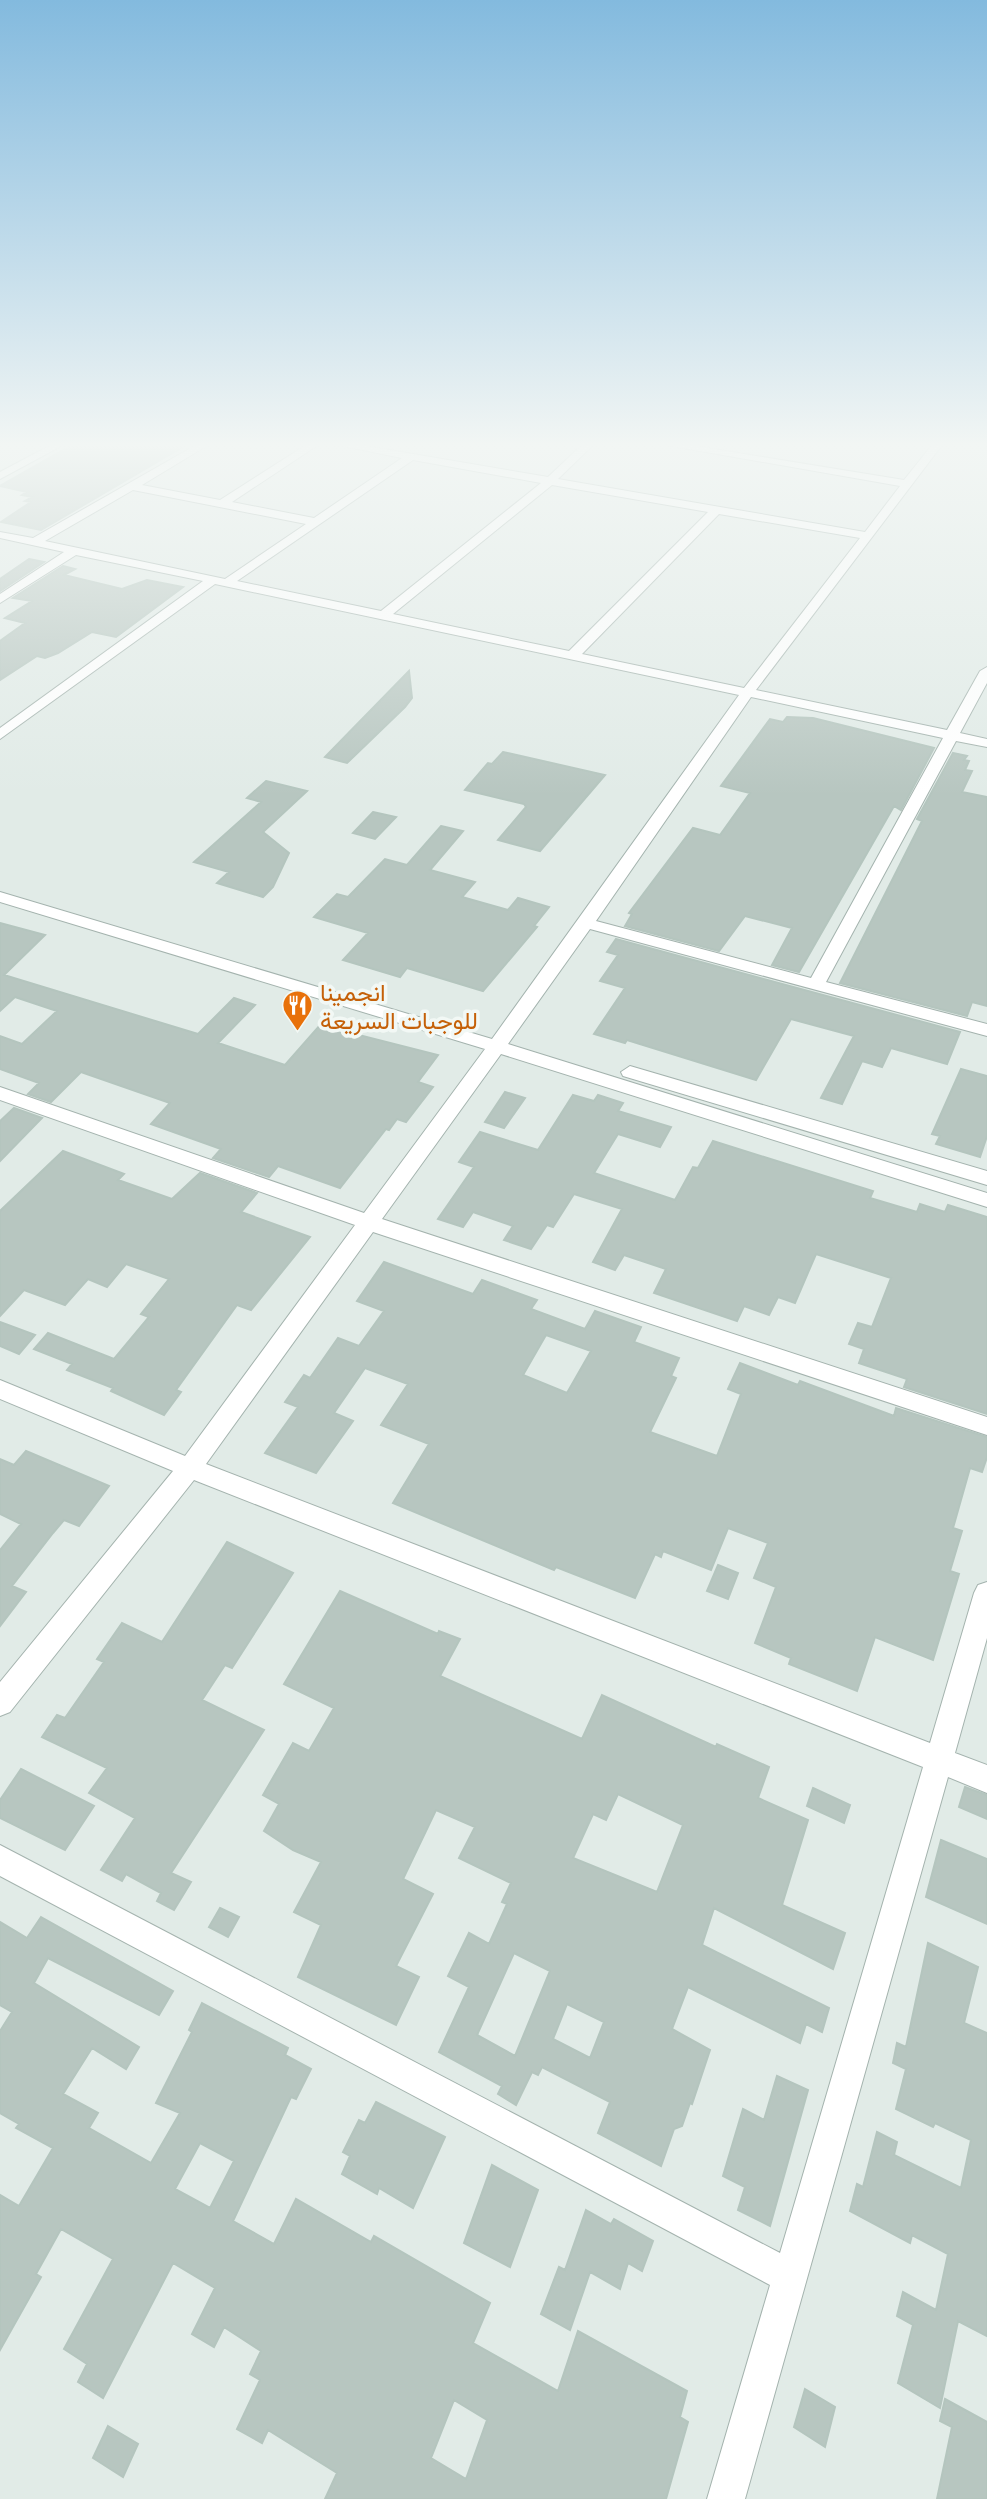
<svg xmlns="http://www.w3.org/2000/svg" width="987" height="2499" font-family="Cabin,Vazirmatn,sans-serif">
  <rect width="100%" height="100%" fill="#e1ebe7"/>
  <path fill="#b7c6c0" stroke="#b4c5be" stroke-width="2" fill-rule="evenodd" d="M72,445H186L41,530L1,522L31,502L25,501L32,497L22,495L27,492L0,486Z
    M29,559L44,562L0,591V579Z
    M63,566L75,569L64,575L122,589L147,580L183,587L116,637L92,632L58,653L45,658L37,656L0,680V641L25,623L5,618L32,601L13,598Z
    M409,671L412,698L405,707L347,763L325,757Z
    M787,717L813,718L934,748L901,810L894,806L799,972L772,965L792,928L745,916L719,951L625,926L632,914L629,913L693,828L720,835L750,793L721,786L770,719L783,722Z
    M503,752L605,775L540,851L498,840L526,807L524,804L465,790L488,763L492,764Z
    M953,753L967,756L964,760L969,761L965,770L972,771L962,792L987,797V1006L972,1002L967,1016L840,983L922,821L917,819Z
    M266,781L307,791L263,832L289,853L273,887L263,897L217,883L229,872L194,862L261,802L247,798Z
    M373,812L396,817L375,839L353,833Z
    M441,826L463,831L430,870L475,882L462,897L508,910L518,898L549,907L534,926L537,927L483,991L407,968L400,977L343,960L368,933L314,917L337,894L348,897L385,859L407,865Z
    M0,923L45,935L4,975L198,1034L234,998L255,1005L218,1043L285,1065L320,1025L438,1055L418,1082L433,1087L406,1122L397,1119L389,1130L386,1129L340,1188L278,1166L269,1177L213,1158L221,1149L151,1124L170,1103L81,1072L51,1102L28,1094L39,1083L0,1069V1036L22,1044L57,1011L15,997L0,1011Z
    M616,939L960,1032L947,1064L891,1048L882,1067L862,1061L842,1104L821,1098L854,1036L791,1019L756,1080L627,1040L625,1043L594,1034L625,988L600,981L618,955L607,952Z
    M961,1069L987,1076V1136L980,1157L936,1144L940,1136L932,1134Z
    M505,1092L525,1098L504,1128L485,1122Z
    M573,1095L594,1101L598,1095L623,1103L618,1111L671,1127L660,1147L618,1134L594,1173L675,1200L693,1167L698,1168L713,1141L873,1191L870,1198L917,1212L920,1204L945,1212L948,1205L987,1217V1414L904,1387L907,1379L859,1363L864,1349L849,1344L858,1323L872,1327L891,1278L816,1254L795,1303L778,1297L769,1315L744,1306L737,1321L654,1293L666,1269L624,1255L615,1270L593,1262L622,1209L574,1194L553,1227L547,1225L531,1249L504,1240L513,1226L473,1212L463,1227L438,1219L474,1167L459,1162L480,1132L538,1150Z
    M14,1108L42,1118L0,1161V1121Z
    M63,1151L124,1174L118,1180L172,1199L200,1173L257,1193L241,1212L310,1237L251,1310L237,1305L176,1390L181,1392L164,1415L111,1391L113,1388L67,1370L72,1364L34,1349L48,1333L114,1359L149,1317L141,1314L169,1279L126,1264L107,1287L88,1279L65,1305L24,1290L0,1316V1211Z
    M384,1262L473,1294L482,1280L537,1300L531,1309L585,1329L595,1311L641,1327L634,1342L679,1358L671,1376L676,1378L650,1432L717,1456L741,1394L728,1389L740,1363L798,1385L800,1381L894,1416L896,1408L987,1437V1457L982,1472L970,1468L953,1528L962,1531L950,1571L959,1574L933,1660L875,1637L857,1691L789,1664L791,1658L755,1643L776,1587L754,1578L768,1543L728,1528L711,1570L663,1551L661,1557L655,1554L635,1598L556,1567L554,1570L393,1503L429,1444L381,1425L408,1384L365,1368L334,1413L353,1421L316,1473L265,1453L298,1407L285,1402L304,1375L310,1378L338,1338L359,1346L384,1311L357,1301ZM546,1335L591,1351L567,1393L523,1375Z
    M0,1322L35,1335L19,1354L0,1346Z
    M26,1451L109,1486L79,1526L64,1520L53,1533L12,1586L26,1592L0,1626V1550L21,1524L0,1514V1459L14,1465Z
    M227,1542L293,1573L232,1668L225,1665L202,1700L264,1730L171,1873L191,1882L174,1910L157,1901L161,1893L126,1874L122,1881L101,1870L135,1818L89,1793L107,1768L42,1737L57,1715L65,1718L104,1662L97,1659L122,1623L162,1642Z
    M718,1565L738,1573L728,1599L707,1591Z
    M340,1591L438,1634L439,1631L460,1639L440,1676L582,1739L602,1695L716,1747L717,1744L769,1767L758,1798L808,1820L782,1905L845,1933L833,1969L714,1908L702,1945L829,2008L822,2032L806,2024L800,2043L688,1987L672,2029L710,2050L692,2104L690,2103L682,2126L674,2129L661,2166L598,2133L610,2102L542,2067L538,2075L532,2072L516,2105L498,2094L502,2086L439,2052L469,1987L448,1976L469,1933L489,1944L507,1904L502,1902L511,1883L459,1858L475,1827L436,1810L403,1879L433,1894L396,1966L419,1977L396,2025L298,1977L321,1925L294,1912L321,1862L293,1850L264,1831L279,1804L263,1795L293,1743L309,1751L334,1708L284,1684ZM618,1794L683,1825L657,1892L573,1858L593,1814L606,1820ZM514,1953L550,1971L515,2056L477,2035ZM567,2004L604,2022L590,2058L553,2039Z
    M21,1769L94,1806L65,1850L0,1818V1800Z
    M965,1787L987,1795V1819L959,1807Z
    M813,1788L850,1805L844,1823L807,1806Z
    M941,1840L987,1859V1924L926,1897Z
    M220,1908L239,1917L228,1937L209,1927Z
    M41,1917L173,1991L159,2015L48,1958L34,1983L139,2047L126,2069L92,2048L63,2094L98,2113L89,2128L151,2163L180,2113L156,2103L192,2032L189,2030L202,2003L288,2048L285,2055L311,2069L296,2099L291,2097L233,2221L274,2244L296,2199L371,2242L374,2236L490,2303L473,2343L558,2391L578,2331L687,2391L680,2417L688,2422L666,2499H325L337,2473L268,2430L262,2443L237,2429L260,2380L250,2374L261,2351L224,2327L214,2347L192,2334L215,2288L173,2263L103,2398L78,2382L87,2364L64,2349L113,2259L61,2229L36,2274L41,2277L0,2350V2195L19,2206L53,2148L16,2128L19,2124L0,2113V2031L12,2012L0,2005V1922L27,1938ZM200,2143L234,2161L210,2208L175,2189ZM454,2400L487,2420L466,2479L431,2458Z
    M928,1943L978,1967L964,2023L987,2033V2336L958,2321L940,2408L898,2383L913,2325L897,2316L903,2292L936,2310L948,2254L912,2235L910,2243L850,2211L857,2184L863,2187L877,2132L897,2142L894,2155L961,2188L971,2140L935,2123L933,2127L896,2109L906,2069L893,2063L897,2043L906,2047Z
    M777,2076L808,2090L770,2226L738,2210L745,2187L723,2176L743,2109L764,2120Z
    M376,2102L445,2137L413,2208L379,2188L377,2194L342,2174L350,2156L343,2152L359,2120L365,2123Z
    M492,2165L538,2190L510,2267L464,2243Z
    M586,2210L611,2224L614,2219L653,2241L642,2271L628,2263L620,2289L590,2272L570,2330L541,2314L559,2267L565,2270Z
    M805,2389L835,2407L825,2447L794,2427Z
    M945,2399L987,2422V2499H937L952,2427L940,2421Z
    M108,2426L138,2444L123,2477L93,2458Z"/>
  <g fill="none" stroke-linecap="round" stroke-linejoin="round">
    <defs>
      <path id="minor" d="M51,445H63L0,479V472Z
        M196,445H208L142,485L220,500L306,445H318L232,502L314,518L402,458L338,445H360L548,477L582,445H593L558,479L865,532L900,486L666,445H689L904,480L932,445H942L756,690L947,730L980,671L987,667V683L960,733L987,739V747L956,741L826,982L987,1024V1036L590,929L508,1044L987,1193V1207L501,1054L382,1219L987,1417V1435L373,1232L206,1464L930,1743L974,1593L978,1585L987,1582V1638L955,1753L987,1765V1793L948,1777L745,2499H707L770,2285L0,1876V1845L780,2253L923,1767L194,1480L10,1712L0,1716V1682L173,1471L0,1399V1380L185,1456L355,1225L0,1100V1087L364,1213L485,1049L0,902V892L492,1039L739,695L215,584L0,739V728L203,581L76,555L0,603V594L64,552L0,538V532L33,538ZM413,460L541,483L381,611L237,581ZM552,485L708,512L569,651L393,614ZM133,490L306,524L225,579L45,541ZM719,514L860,538L744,688L582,654ZM751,697L943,738L811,978L596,921Z
        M630,1066L987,1171V1185L623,1076L621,1072Z"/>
    </defs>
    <use href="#minor" stroke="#a4b3ae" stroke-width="2"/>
    <use href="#minor" fill="#fff" fill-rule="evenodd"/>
  </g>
  <linearGradient id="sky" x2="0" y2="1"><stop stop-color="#83bade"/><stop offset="0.56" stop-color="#f2f6f4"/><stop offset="1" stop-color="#f2f6f4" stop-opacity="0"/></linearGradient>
  <rect width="987" height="795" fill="url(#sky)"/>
  <defs>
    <symbol id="restaurant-pin" viewBox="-11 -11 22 30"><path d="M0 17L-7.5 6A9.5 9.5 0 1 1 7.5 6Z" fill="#e8710a" stroke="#f2f8f5"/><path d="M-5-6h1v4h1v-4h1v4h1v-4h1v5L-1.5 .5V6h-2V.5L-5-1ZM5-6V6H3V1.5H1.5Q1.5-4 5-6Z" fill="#fff"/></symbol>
  </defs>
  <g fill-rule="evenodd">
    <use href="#restaurant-pin" x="280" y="988" width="35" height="47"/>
  </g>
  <g text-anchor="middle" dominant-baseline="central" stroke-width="7" stroke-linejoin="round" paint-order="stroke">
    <g font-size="24" fill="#c56008" stroke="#f2f8f5" text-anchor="start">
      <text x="320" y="992">انجمينا<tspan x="320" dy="28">للوجبات السريعة</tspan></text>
    </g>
  </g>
</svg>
